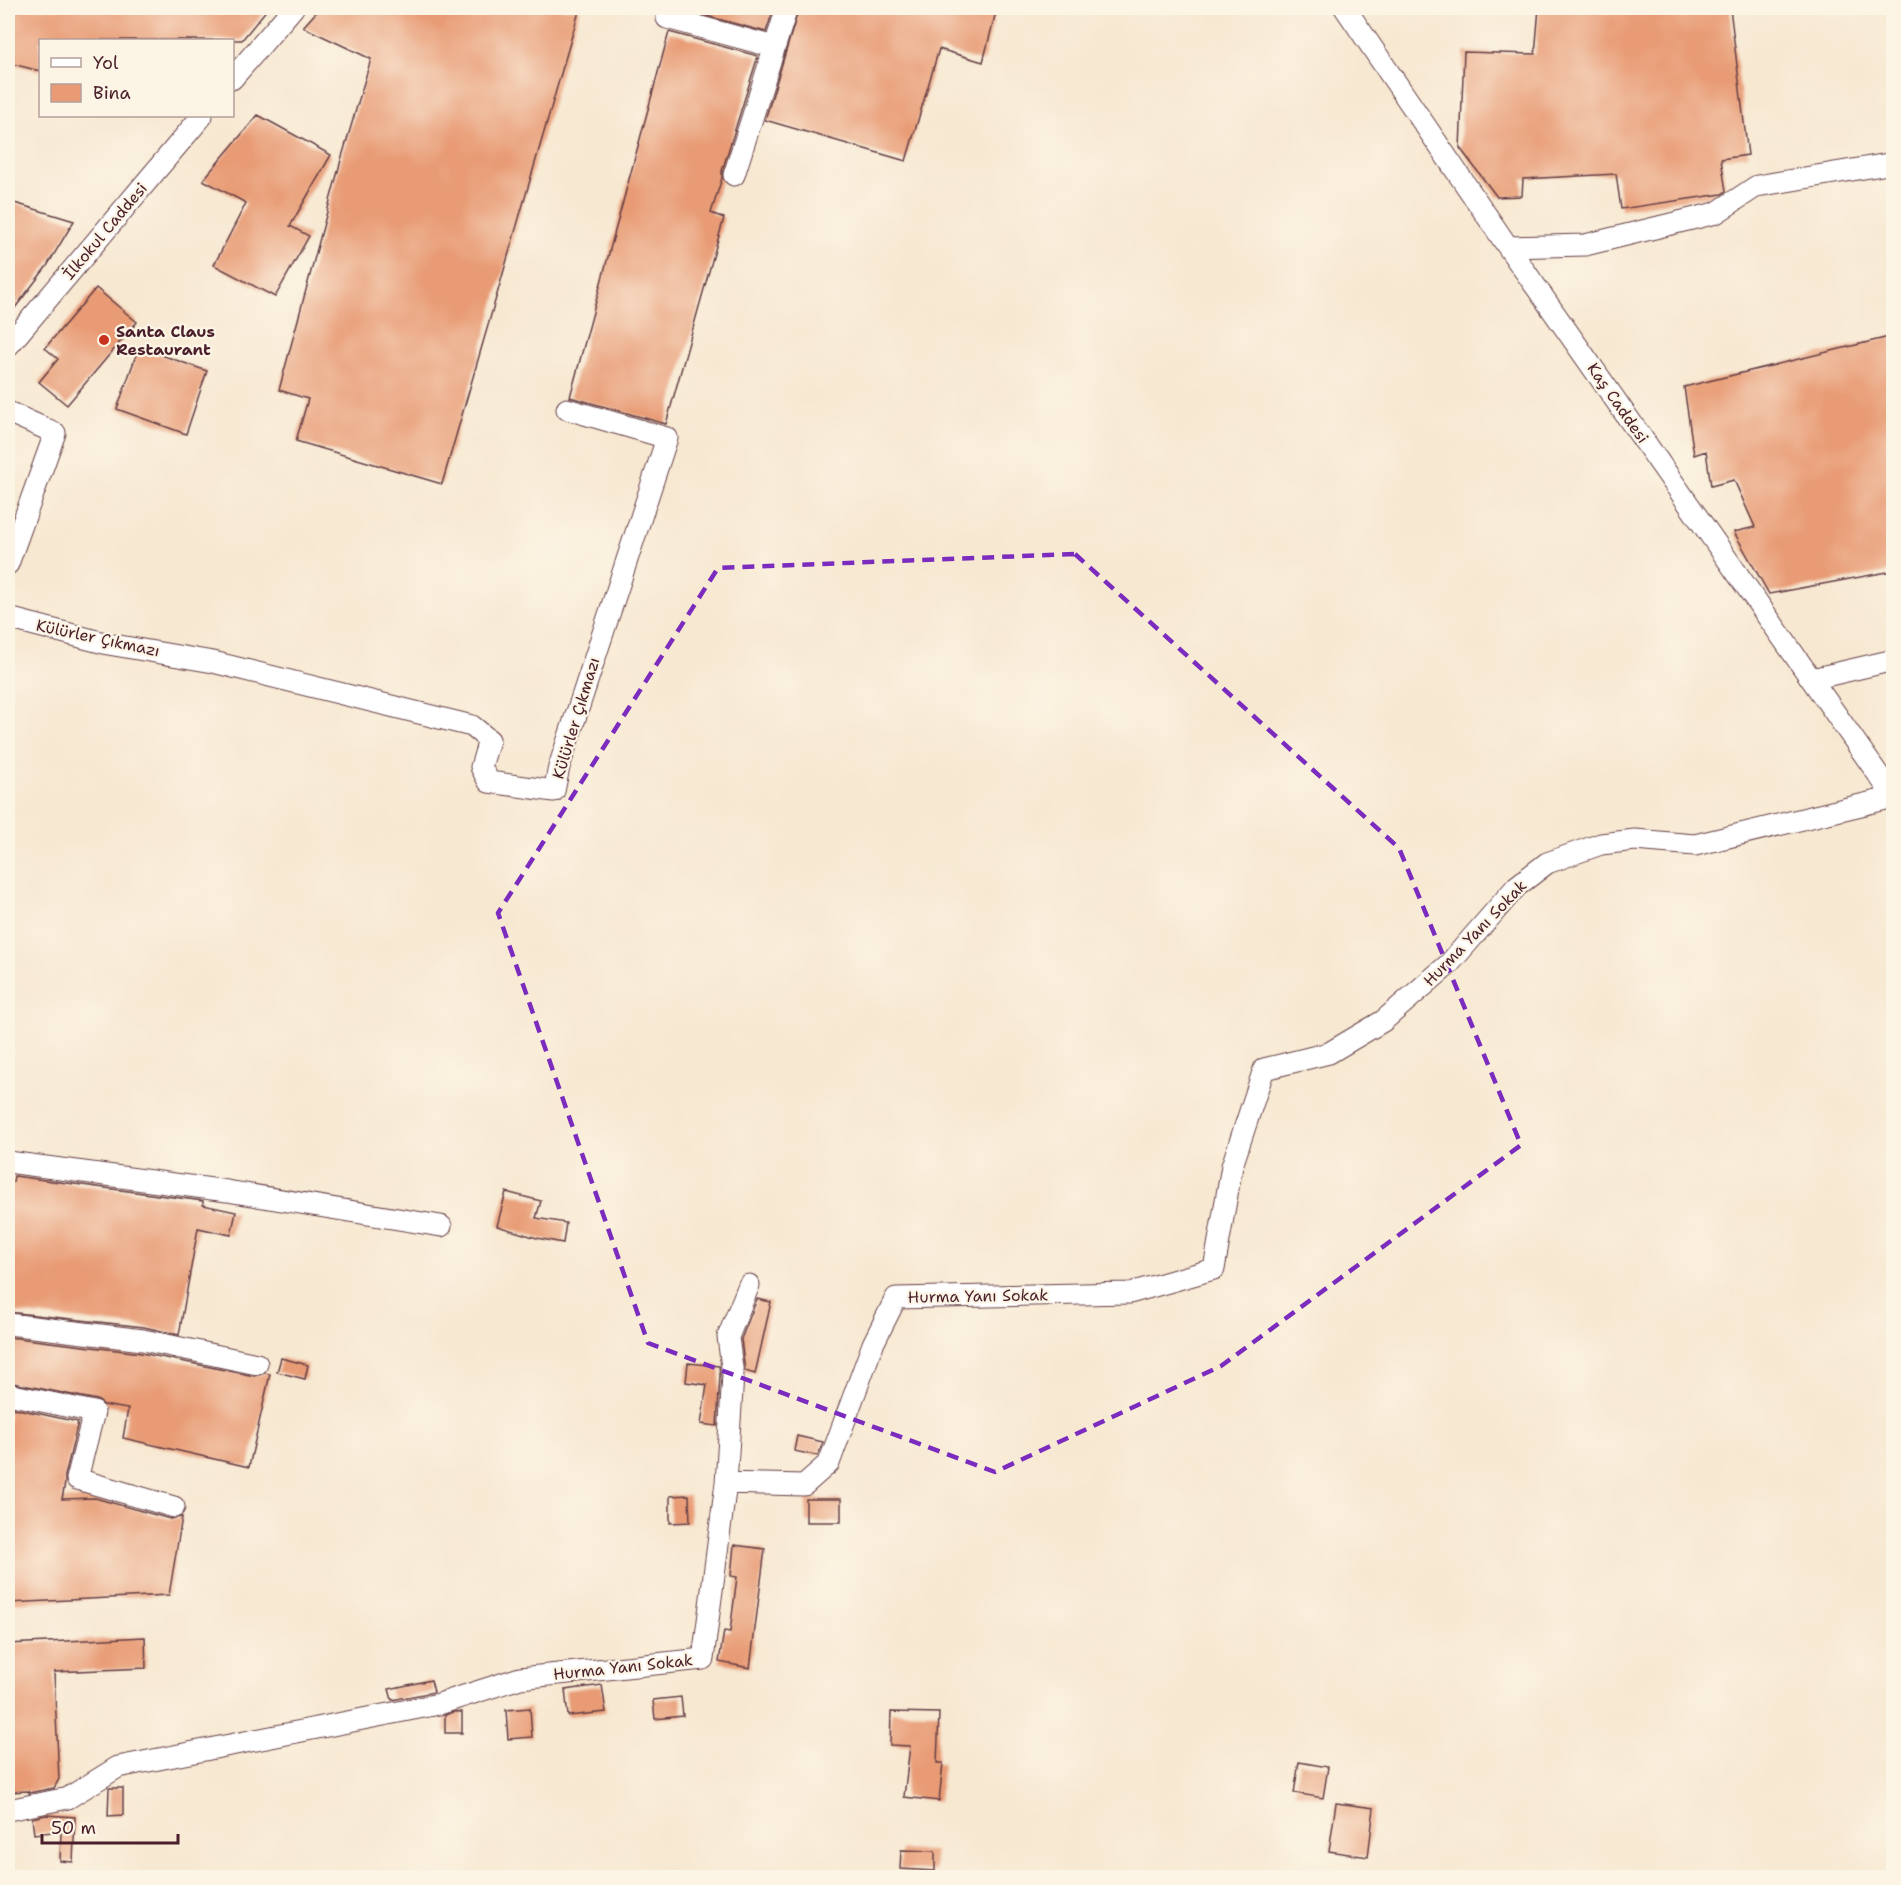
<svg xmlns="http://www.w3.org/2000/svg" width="1901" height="1885" font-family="'Shantell Sans',sans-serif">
  <rect width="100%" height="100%" fill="#fcf5e5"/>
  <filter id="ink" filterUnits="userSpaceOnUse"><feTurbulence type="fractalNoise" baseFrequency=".0167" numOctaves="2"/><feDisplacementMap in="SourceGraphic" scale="12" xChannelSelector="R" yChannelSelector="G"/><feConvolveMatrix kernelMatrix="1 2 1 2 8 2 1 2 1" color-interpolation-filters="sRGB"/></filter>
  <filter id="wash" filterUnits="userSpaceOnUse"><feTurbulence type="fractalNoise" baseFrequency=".008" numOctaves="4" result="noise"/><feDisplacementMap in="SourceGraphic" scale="24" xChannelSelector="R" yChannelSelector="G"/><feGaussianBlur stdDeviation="1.35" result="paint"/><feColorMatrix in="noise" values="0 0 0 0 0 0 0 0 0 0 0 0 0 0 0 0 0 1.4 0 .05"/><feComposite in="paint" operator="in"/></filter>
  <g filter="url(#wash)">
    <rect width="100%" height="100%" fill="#f7e8d1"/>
    <g id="blocks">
      <path fill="#e89b75" d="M8,8H268L242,40H40V71L8,63Z
        M320,8H580L442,484L296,441L308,399L279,390L341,160L371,59L303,27Z
        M677,8H774L766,32Z
        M799,8H997L983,62L939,49L906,161L765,120Z
        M1539,8H1730L1748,155L1721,159L1726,191L1722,194L1621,209L1616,174L1523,179L1522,196L1497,197L1460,148L1464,52L1535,54Z
        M669,32L758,56L722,171V178L711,213L724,218L666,424L570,397Z
        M258,115L331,155L290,226L309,236L275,297L214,265L246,203L203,180Z
        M8,201L74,221L47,266L8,317Z
        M96,288L137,322L67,405L39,382L58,359L45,348Z
        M1893,336V571L1769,594L1734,532L1755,527L1734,480L1711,486L1706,451L1694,455L1684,387Z
        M139,347L207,371L186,434L117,409Z
        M14,1176L203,1201V1205L236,1212L231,1235L198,1228L179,1335L144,1327L8,1312V1181L13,1182Z
        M506,1192L541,1201L536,1218L566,1223L563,1243L537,1238L497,1226Z
        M757,1299L771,1302L755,1374L745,1371L741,1339Z
        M8,1337L141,1353L254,1376L265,1373L270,1374L249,1467L123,1438L128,1409L104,1405L97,1400L8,1382Z
        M281,1358L308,1365L305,1379L277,1372Z
        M688,1363L719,1366L720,1375L717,1426L701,1424L707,1385L686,1382Z
        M8,1407L78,1422L65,1476V1483L62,1499L95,1498L170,1519L182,1517L169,1595L8,1603Z
        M797,1436L823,1442L818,1456L794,1451Z
        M689,1495L690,1522L670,1523V1496Z
        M806,1499H841V1522H806Z
        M734,1545L765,1549L750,1668L719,1662L724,1631L730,1632L737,1577L731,1576Z
        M145,1637L146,1668L54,1672L59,1779L54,1788L29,1793L28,1791L8,1792V1644Z
        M431,1680L434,1692L392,1700L389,1689Z
        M602,1685L606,1712L568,1716L565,1690Z
        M681,1697L683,1716L655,1719L653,1700Z
        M530,1708L532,1737L508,1739L506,1710Z
        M454,1712H462V1733H445V1715Z
        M891,1712L939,1713L937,1763H943L939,1801L904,1797L910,1746L890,1745Z
        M1299,1762L1328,1767L1323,1798L1294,1793Z
        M109,1788H123V1815L108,1816Z
        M1336,1803L1374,1808L1368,1857L1329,1851Z
        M46,1815L75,1817L73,1862L60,1861L61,1831L34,1834L32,1818Z
        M901,1850L935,1851V1871L900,1869Z"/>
    </g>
  </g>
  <g filter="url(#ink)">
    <use href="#blocks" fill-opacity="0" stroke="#643d44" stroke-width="1.5"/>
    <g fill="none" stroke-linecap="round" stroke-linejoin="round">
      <defs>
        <path id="minor" d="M1345,8L1508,247L1894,797
          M667,18L774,47
          M232,79L293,8
          M734,175L787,8
          M1508,247L1585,245L1716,213L1757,186L1894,163
          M8,346L202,116
          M8,412L55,433L8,564
          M8,618L108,644L213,662L472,726L489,740L481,767L489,782L554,791L559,767L667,438L567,409
          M1812,679L1894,660
          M8,1162L227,1191L441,1226
          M8,1324L143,1340L257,1364
          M8,1394L94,1412L77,1479L174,1507
          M726,1483L733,1375L728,1337L749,1285
          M8,1810L68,1798L118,1767L439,1704L520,1678L703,1659L726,1483L804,1485L829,1463L873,1344L896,1298L1130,1293L1214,1269L1232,1166L1264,1069L1329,1053L1383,1021L1449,964L1517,886L1547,863L1601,844L1635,840L1695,845L1894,797"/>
      </defs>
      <use href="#minor" stroke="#643d44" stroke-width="23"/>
      <use href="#minor" stroke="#fff" stroke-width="21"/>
    </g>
  </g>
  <path fill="none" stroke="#7b2cbf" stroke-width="4.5" stroke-dasharray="12 8" stroke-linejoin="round" d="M1075,554L1399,848L1521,1145L1221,1366L995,1472L648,1343L498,913L718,568Z"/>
  <circle fill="#c8321e" stroke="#fcf5e5" stroke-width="2" cx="104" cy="340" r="6"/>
  <g text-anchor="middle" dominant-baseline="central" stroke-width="4.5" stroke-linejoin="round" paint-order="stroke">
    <g font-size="16" fill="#4a1f2b" stroke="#fcf5e5">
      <text transform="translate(105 231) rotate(-50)">İlkokul Caddesi</text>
      <text transform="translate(1618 403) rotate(55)">Kaş Caddesi</text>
      <text transform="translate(98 638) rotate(12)">Külürler Çıkmazı</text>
      <text transform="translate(576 718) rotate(-73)">Külürler Çıkmazı</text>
      <text transform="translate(1475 933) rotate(-46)">Hurma Yanı Sokak</text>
      <text transform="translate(978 1296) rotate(-1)">Hurma Yanı Sokak</text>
      <text transform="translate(623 1667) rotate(-6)">Hurma Yanı Sokak</text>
    </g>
    <g font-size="16" font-weight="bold" fill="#4a1f2b" stroke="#fcf5e5" text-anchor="start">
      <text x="116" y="331">Santa Claus<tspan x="116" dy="18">Restaurant</tspan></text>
    </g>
  </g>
  <rect width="1901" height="1885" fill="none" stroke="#fcf5e5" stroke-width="30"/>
  <rect x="39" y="39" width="195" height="78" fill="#fcf5e5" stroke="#b59f9b" stroke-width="1.5"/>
  <rect x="51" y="58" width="30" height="9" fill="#ffffff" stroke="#b59f9b" stroke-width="1.5"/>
  <text x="93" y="69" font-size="18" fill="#4a1f2b">Yol</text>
  <rect x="51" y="84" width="30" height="18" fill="#e89b75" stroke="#b59f9b" stroke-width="1.5"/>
  <text x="93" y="99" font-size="18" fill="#4a1f2b">Bina</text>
  <path d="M42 1834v9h136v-9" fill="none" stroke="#4a1f2b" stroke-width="3"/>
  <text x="51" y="1834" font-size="18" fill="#4a1f2b" stroke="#fcf5e5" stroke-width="4.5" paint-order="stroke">50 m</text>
</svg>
